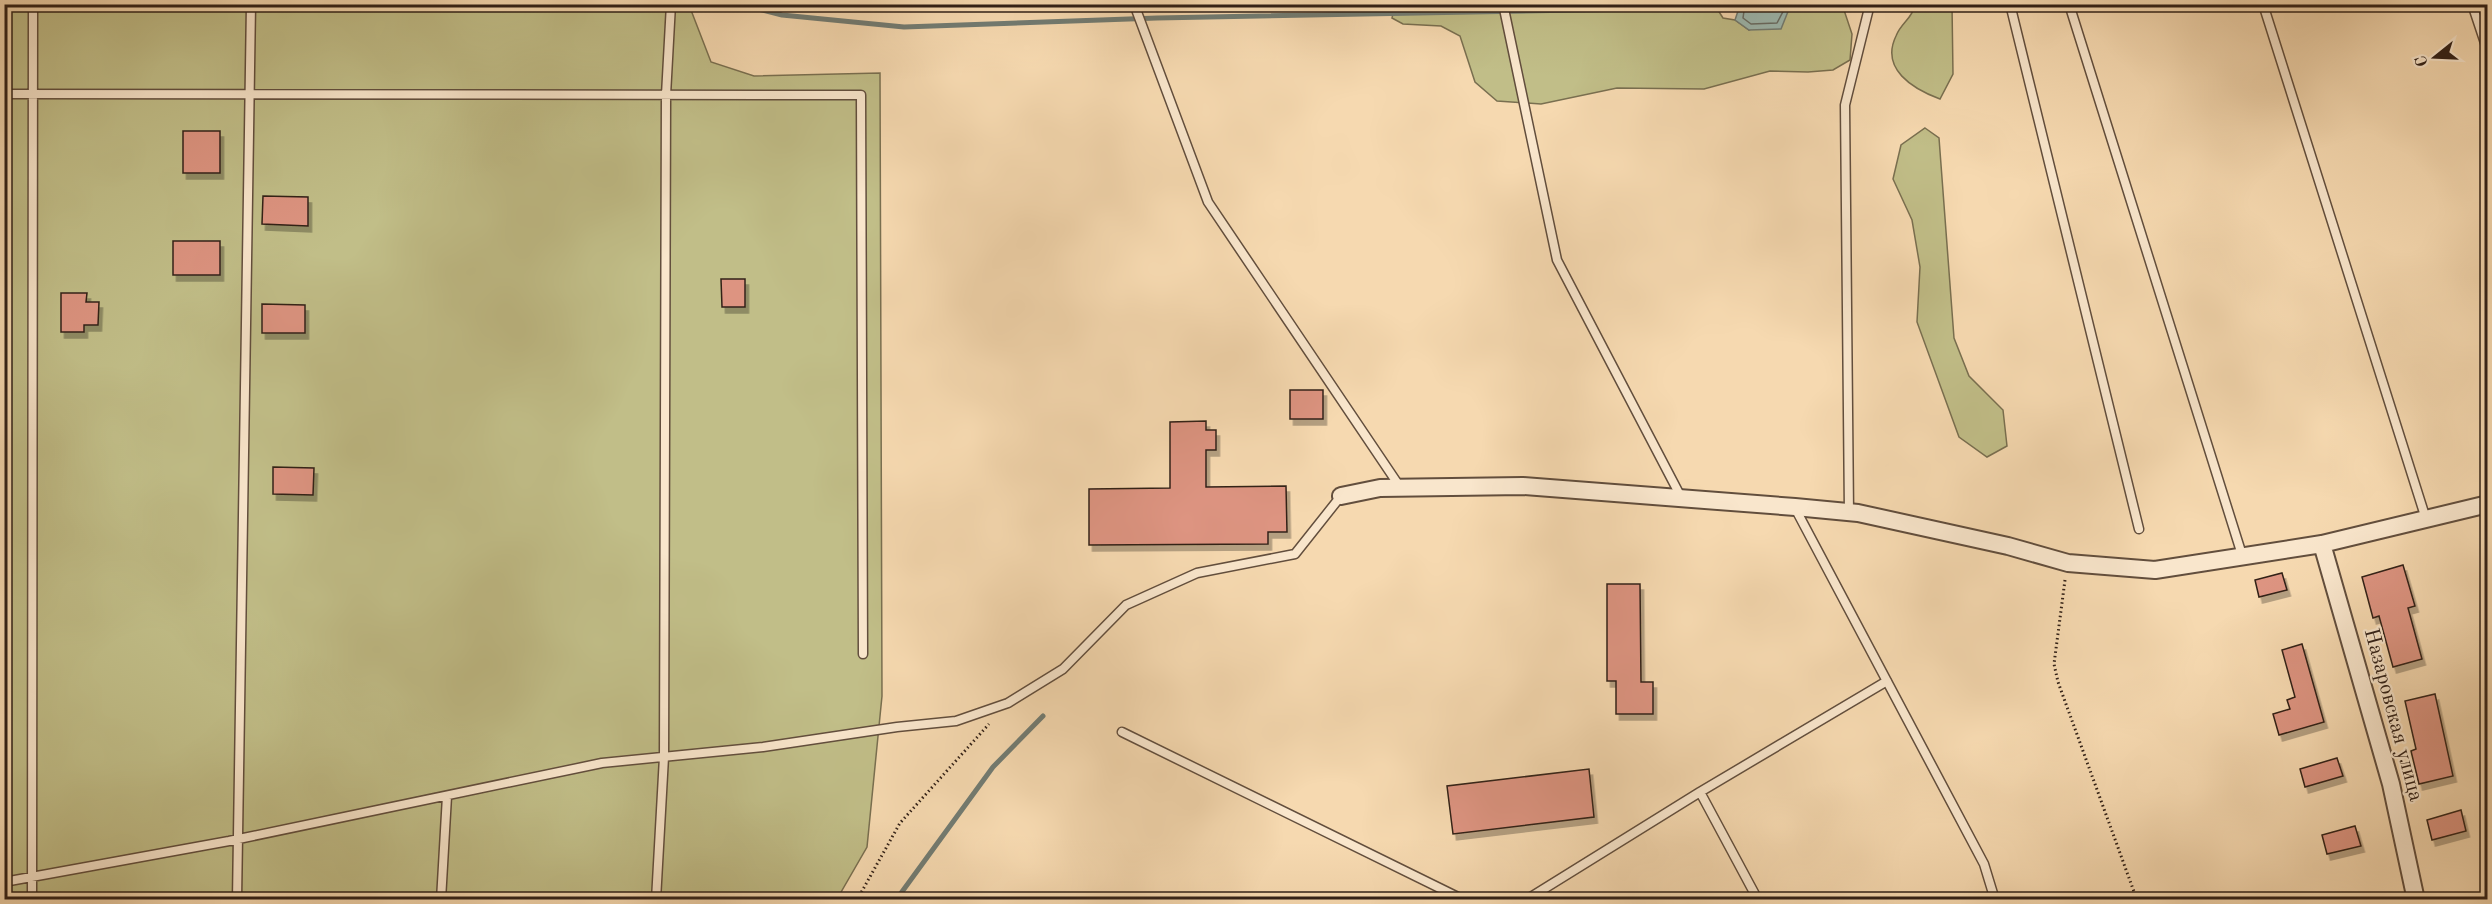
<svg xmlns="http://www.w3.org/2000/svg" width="2492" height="904" font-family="'Old Standard TT',serif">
  <defs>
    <filter id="shadow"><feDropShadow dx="3.5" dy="6" stdDeviation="0" flood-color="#0004"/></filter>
  </defs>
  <rect width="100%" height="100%" fill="#f6d9b0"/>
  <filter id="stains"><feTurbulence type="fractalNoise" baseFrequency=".00333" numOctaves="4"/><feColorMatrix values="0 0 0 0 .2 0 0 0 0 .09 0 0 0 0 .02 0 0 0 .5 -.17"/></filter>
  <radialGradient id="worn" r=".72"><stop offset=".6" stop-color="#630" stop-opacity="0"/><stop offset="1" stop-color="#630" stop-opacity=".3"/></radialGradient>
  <path fill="#c1be88" stroke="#796f50" stroke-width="1.5" d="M1395,4H1714L1723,18L1735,20L1749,30L1792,6L1791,5L1842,4L1852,34L1850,60L1833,70L1808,72L1770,71L1704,89L1617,88L1541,104L1497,101L1475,82L1460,36L1441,26L1403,24L1392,18Z
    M5,5H689L711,62L754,76L880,73L882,696L867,847L837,899L5,900Z
    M1915,5H1952L1953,74L1940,99C1913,89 1880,69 1896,36C1901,23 1912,19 1915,5Z
    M1925,128L1939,138L1954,338L1969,376L2003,410L2007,446L1987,457L1959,437L1917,322L1920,267L1912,220L1893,179L1901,145Z"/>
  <path fill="#9db9b1" stroke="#727c73" stroke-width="1.5" d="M1791,4L1781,29L1749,30L1735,20L1740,5Z"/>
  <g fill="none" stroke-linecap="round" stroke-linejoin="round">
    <path stroke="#676c64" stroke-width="1.5" d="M1745,4L1743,18L1751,24L1777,23L1787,4"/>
    <path stroke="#727c73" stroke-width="5" d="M739,4L782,15L904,27L1157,18L1739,7
      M896,900L993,767L1043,716"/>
  </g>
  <path fill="#dd9481" stroke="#312017" stroke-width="1.5" filter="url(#shadow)" d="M183,131H220V173H183Z
    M263,196L308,197V226L262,224Z
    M173,241H220V275H173Z
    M721,279H745V307H722Z
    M61,293H87L86,302H99L98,325H84V332H61Z
    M262,304L305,305V333H262Z
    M1290,390H1323V419H1290Z
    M1206,421V430H1216V450H1206V487L1286,486L1287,532H1268V544L1089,545V489L1170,488V422Z
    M273,467L314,468L313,495L273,494Z
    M2403,565L2415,606L2408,608L2422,659L2393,667L2379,616L2373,618L2362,577Z
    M2282,573L2287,590L2259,597L2255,580Z
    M1607,584H1640L1641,682H1653V714H1616V681H1607Z
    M2302,644L2324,722L2279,735L2273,714L2290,709L2287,700L2295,697L2282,650Z
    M2435,694L2453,776L2419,784L2411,751L2416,749L2405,701Z
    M2337,758L2343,776L2305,787L2300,769Z
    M1589,769L1594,817L1453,834L1447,786Z
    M2461,810L2466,831L2432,840L2427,820Z
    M2355,826L2361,846L2327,854L2322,835Z"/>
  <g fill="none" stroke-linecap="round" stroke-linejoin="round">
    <defs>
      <path id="service" d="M1134,4L1208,202L1400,487
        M1503,4L1557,260L1681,497
        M2010,4L2139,529
        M2069,4L2243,558
        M2263,4L2426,519
        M2472,4L2488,52
        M4,94L861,95L863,654
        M1795,508L1984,864L1995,900
        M1849,513L1845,105L1870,4
        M1122,732L1464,900
        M4,882L229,841L602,763L763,747L897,727L956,721L1008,703L1063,669L1126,605L1197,573L1295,554L1341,496
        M32,900L33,4
        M237,900L251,4
        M441,900L447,796
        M656,900L664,757L666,95L671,4
        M1526,900L1700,792
        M1758,900L1700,792L1887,681"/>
      <path id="minor" d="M1341,496L1380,488L1523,486L1795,507L1858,513L2008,546L2068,563L2155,570L2322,544L2488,504
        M2322,544L2391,784L2416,900"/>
    </defs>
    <use href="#service" stroke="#624e3d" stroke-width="11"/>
    <use href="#minor" stroke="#624e3d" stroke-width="20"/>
    <path stroke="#312017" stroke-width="3" stroke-dasharray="1.5 3" stroke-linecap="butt" d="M2065,580L2054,664L2058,682L2137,900
      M857,900L900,823L989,724"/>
    <use href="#service" stroke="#f9e6cc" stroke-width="8"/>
    <use href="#minor" stroke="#f9e6cc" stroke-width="16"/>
  </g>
  <g text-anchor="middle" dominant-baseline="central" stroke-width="4.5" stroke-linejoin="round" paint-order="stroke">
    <g font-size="21" fill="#312017" stroke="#f9e6cc">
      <text transform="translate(2393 715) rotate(75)">Назаровская улица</text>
    </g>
  </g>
  <rect width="2492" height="904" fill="none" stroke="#f6d9b0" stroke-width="24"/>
  <rect x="6" y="6" width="2480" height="892" fill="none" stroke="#312017" stroke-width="3"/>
  <rect x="12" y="12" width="2468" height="880" fill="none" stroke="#312017" stroke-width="1.5"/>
  <g transform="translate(2435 57) rotate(252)" stroke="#f9e6cc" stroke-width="4.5" paint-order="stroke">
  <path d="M0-4.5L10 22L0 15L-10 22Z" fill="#312017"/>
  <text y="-9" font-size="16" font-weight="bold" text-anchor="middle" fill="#312017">С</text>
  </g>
  <rect width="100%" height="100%" filter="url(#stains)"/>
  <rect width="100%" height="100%" fill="url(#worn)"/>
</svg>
